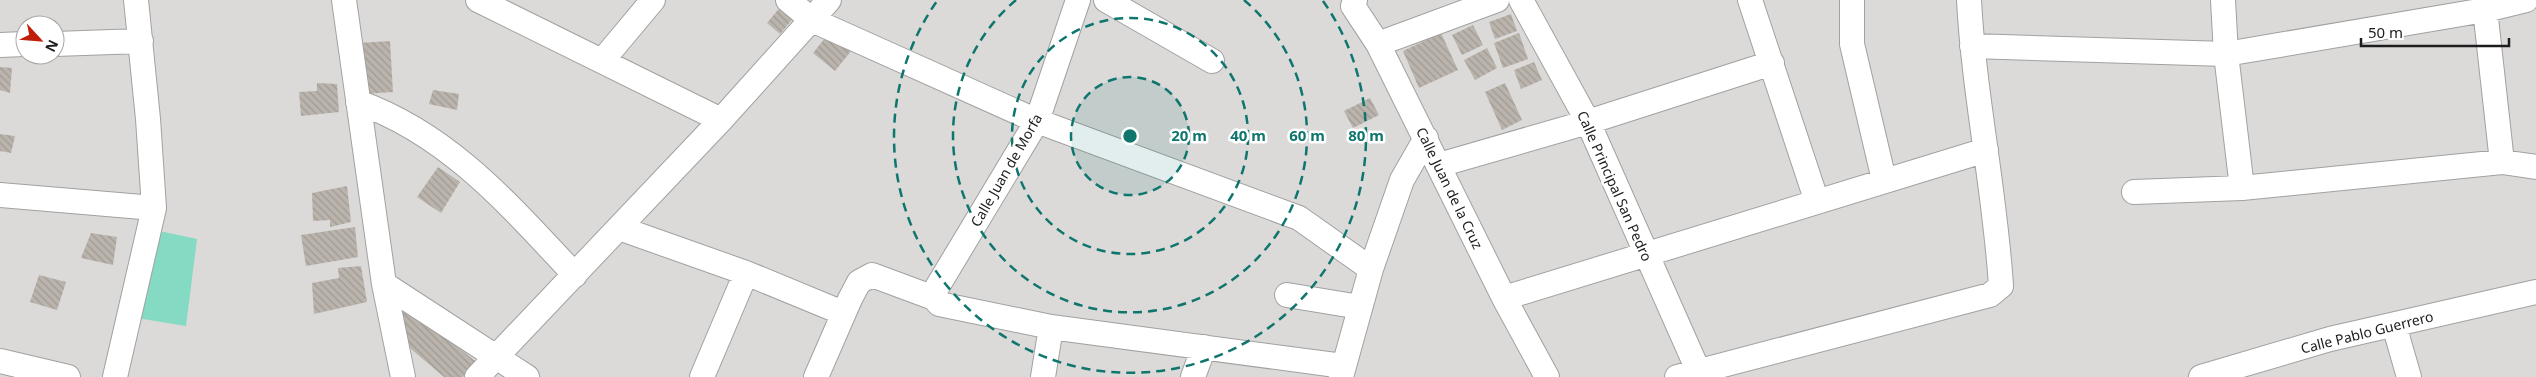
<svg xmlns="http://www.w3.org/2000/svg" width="2536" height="377" font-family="'Noto Sans',sans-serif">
  <defs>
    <pattern id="building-back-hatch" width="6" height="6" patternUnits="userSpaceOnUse" patternTransform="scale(1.25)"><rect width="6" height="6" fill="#bab4ac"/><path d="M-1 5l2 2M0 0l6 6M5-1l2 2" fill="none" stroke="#9f9a94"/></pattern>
  </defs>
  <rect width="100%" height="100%" fill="#edebe3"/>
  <path fill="#dbdad9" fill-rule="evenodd" d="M0,0H2536V377H0ZM25,25H55V55H25Z"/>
  <path fill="#84dac2" d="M150,229L197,239L186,326L137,318Z"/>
  <path fill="url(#building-back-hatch)" d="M782,5L795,16L780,34L767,23Z
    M1511,14L1517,31L1495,39L1489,22Z
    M1473,25L1483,45L1462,55L1452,35Z
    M829,33L851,51L835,71L813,53Z
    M1441,33L1458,70L1419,88L1403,51Z
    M1519,33L1528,59L1503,68L1494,43Z
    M390,41L393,92L364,94L359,43Z
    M1487,48L1497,68L1475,80L1464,60Z
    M1534,62L1542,80L1521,89L1514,70Z
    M0,67L12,68L10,93L0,90Z
    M317,83L337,84L339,112L301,116L299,92L317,91Z
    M1505,83L1522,120L1502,130L1485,92Z
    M433,90L459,94L457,110L429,104Z
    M1370,98L1379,115L1353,128L1344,111Z
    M0,134L15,136L11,153L0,151Z
    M438,167L460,182L441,213L417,197Z
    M347,186L351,222L330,227V220L313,221L312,193Z
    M355,227L358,257L306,266L301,235Z
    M91,233L117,237L113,265L81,258Z
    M361,266L367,302L314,314L312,283L339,278L338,268Z
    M39,275L66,282L57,310L30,302Z
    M404,303L475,361L463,377H444L404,343L398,309Z"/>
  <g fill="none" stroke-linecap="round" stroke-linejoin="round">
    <defs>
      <path id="minor" d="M344,0L384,284L403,377
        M478,0L721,120
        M788,0L812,20L1037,121L1299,218L1371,269
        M1078,0L1037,121L936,289L934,298L939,304L1051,327L1343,366
        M1106,0L1212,61
        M1355,0L1353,6L1378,44L1504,298L1547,377
        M1521,0L1588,122L1701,377
        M1750,0L1817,202
        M1852,0V44L1884,180
        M2223,0L2226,54L2242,188
        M2484,0L2502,162
        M55,44L141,41
        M1378,44L1497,0
        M0,45L25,44
        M1972,46L2226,54L2485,10L2526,0
        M602,61L653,0
        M358,102C450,135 510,206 575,275
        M1439,165L1588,122L1772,63
        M2134,192L2242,188L2502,162L2536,167
        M0,195L154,208
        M619,228L746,273L702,377
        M746,273L843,313
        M384,284L527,377
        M1287,295L1360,307
        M1504,298L1986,150
        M2394,325L2409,377
        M0,361L68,377
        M115,377L154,208L148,119L136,0
        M477,377L721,120L829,0
        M816,377L850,299L859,282L872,275L934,298
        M1043,377L1051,327
        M1193,377L1204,347
        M1341,377L1371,269L1402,180L1426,138
        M1677,377L1990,295L2001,286C1995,190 1974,96 1969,0
        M2201,377L2330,339L2536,292"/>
    </defs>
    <use href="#minor" stroke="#a1a1a1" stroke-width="26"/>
    <use href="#minor" stroke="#fff" stroke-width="24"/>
  </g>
  <circle cx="1130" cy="136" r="59" fill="#0f766e" fill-opacity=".12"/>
  <g fill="none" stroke="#0f766e" stroke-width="2.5" stroke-dasharray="9 6">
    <circle cx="1130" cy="136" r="59"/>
    <circle cx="1130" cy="136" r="118"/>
    <path d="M1244 0A177 177 0 1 1 1016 0"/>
    <path d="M1323 1A236 236 0 1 1 937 1"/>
  </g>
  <g text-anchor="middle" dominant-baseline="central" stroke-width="5" stroke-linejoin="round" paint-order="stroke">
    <g font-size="14" fill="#1d1d1d" stroke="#fff">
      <text transform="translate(1006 170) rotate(-60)">Calle Juan de Morfa</text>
      <text transform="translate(1615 186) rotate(66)">Calle Principal San Pedro</text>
      <text transform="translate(1450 188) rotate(64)">Calle Juan de la Cruz</text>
      <text transform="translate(2367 332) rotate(-14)">Calle Pablo Guerrero</text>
    </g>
  </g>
  <circle cx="1130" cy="136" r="8" fill="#0f766e" stroke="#fff" stroke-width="2.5"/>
  <g font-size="15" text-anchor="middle" font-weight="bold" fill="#0f766e" stroke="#fff" stroke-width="5" stroke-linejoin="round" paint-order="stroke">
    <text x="1189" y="141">20 m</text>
    <text x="1248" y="141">40 m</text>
    <text x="1307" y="141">60 m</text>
    <text x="1366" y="141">80 m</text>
  </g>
  <g transform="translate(40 40) rotate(116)"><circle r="24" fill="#ffffff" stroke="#a5a5a5"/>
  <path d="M0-4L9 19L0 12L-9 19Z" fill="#c01e09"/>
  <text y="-8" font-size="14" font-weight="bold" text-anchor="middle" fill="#1d1d1d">N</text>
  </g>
  <path d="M2361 38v8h148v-8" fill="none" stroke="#1d1d1d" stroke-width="2.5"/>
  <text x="2368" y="38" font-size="15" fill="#1d1d1d" stroke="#ffffff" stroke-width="4" paint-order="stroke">50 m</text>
</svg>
